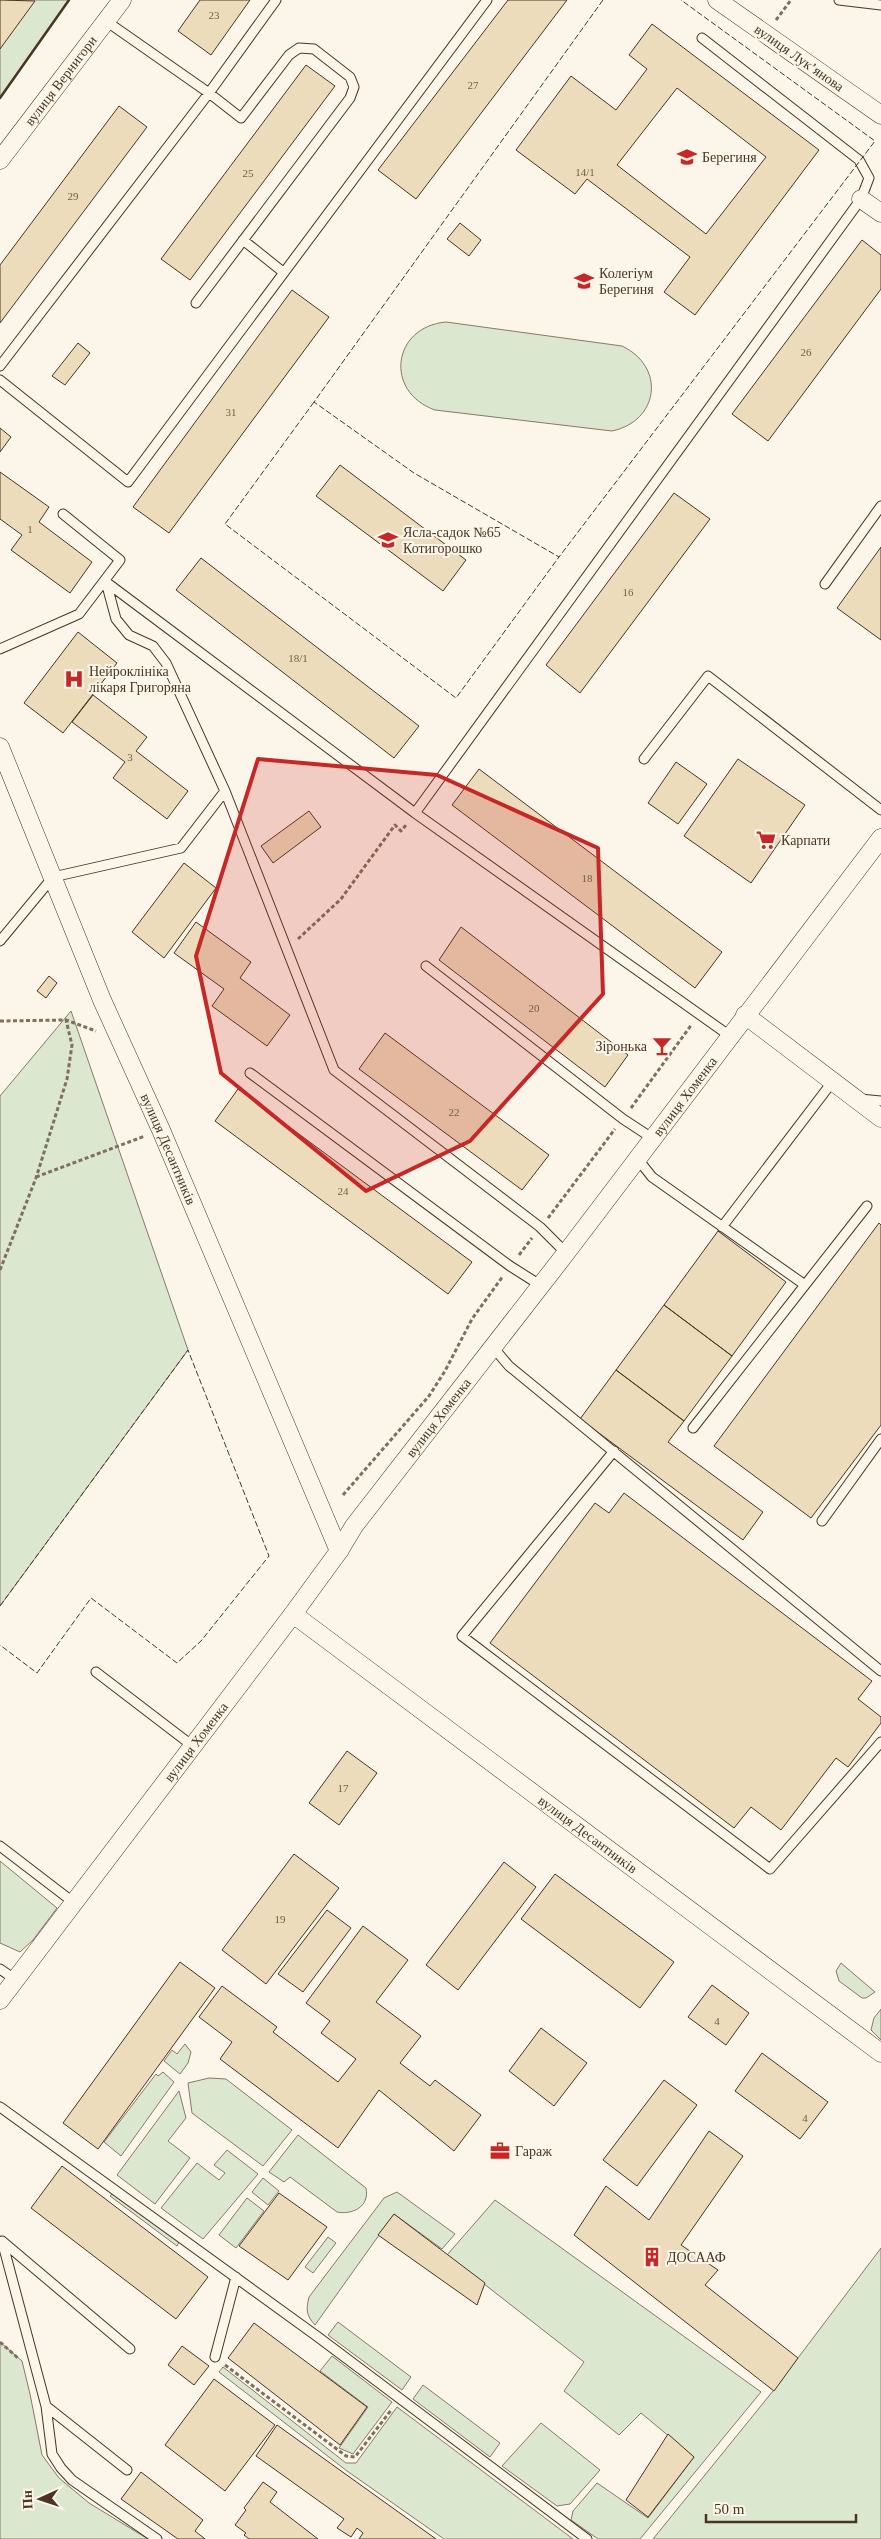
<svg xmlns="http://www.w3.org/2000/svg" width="881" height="2539" font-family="Georgia,serif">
  <rect width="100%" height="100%" fill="#fbf6e9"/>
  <path fill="#dce7d0" stroke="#887966" d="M0,0H69L0,98Z
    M446,322L622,346C666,367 659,421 612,431L435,410C384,392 392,327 446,322Z
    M71,1011L188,1350L0,1606V1096Z
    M0,1861L57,1908L33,1940L20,1952L0,1943Z
    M841,1963L875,1992L866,1998H862L839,1981L836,1971Z
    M881,2009V2040L871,2030L874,2018Z
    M185,2044L191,2052L188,2063L180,2074L164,2061L172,2050L177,2054Z
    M163,2072L174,2082L121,2156L104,2142L156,2074L158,2076Z
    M209,2078L226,2079L292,2130L263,2166L192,2113L188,2083Z
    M179,2091L186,2118L168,2141L190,2158L155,2204L117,2175Z
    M298,2135L366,2188C370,2207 352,2215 337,2212L290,2177L284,2182L269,2172Z
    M227,2150L258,2174L203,2239L161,2208L197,2163L219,2180L225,2173L214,2165Z
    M263,2178L279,2191L268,2205L252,2192Z
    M397,2192L455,2234L442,2249L394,2214L315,2325C306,2315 306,2310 309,2297L384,2198Z
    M112,2194H115L179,2242L177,2246L110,2196Z
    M247,2198L264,2211L236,2248L219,2235Z
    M495,2200L761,2392L640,2539H598L571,2520L573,2511L597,2483L648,2518L694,2457L641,2413L619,2435L564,2391L584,2362L447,2255Z
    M328,2237L336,2243L313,2273L305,2267Z
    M881,2248V2539H653L773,2391Z
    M338,2322L411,2377L402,2390L328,2335Z
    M0,2342L22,2361L30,2394L42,2455L59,2478L89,2503L148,2539H0Z
    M332,2356L392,2402L353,2454L339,2448L368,2407L320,2371Z
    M223,2367L346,2463H356L397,2407L573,2539H444L347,2471L219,2372Z
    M423,2385L500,2443L490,2457L413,2399Z
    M541,2423L600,2470L570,2504L557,2506L502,2466Z"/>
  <path fill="#ecdcbc" stroke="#4a3520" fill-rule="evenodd" d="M0,0L35,1L0,49Z
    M200,0H250L211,55L178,31Z
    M508,0H567L416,199L378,170Z
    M652,24L819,150L695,315L664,292L690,257L587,179L575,194L516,150L571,76L616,110L647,69L629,55ZM677,88L766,157L706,234L617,165Z
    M306,65L335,86L190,280L161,259Z
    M119,106L147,127L0,323V265Z
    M460,223L481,240L469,256L447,239Z
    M862,240L881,255V289L768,441L732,414Z
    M292,290L329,317L169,533L133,507Z
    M78,343L90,353L65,385L52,376Z
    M0,428L11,437L0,452Z
    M340,465L466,560L443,591L316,496Z
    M0,472L49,507L39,522L92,562L70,593L11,550L22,535L0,519Z
    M674,493L710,519L580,693L546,665Z
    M881,547V640L837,608Z
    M201,558L419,726L394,758L176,590Z
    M78,632L117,663L63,733L24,703Z
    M93,695L147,737L136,751L188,791L167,819L113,778L125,762L72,722Z
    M738,759L805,805L751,883L684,836Z
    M676,762L707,784L678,824L648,803Z
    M479,769L722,952L695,988L452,805Z
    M309,811L321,827L273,863L261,846Z
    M184,863L216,888L164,958L132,932Z
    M196,922L251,962L240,978L290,1015L267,1046L212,1006L224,989L174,953Z
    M461,927L628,1055L605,1087L439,960Z
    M49,976L57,983L46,998L37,991Z
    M385,1033L549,1155L522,1190L359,1069Z
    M238,1089L472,1262L448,1294L215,1121Z
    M879,1223L881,1225V1425L811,1518L714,1446Z
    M718,1231L786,1282L732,1356L664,1305Z
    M664,1305L732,1356L684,1421L616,1370Z
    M616,1370L684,1421L668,1442L763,1512L743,1540L580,1419Z
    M624,1493L872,1681L858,1699L881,1717V1723L848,1767L836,1758L781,1830L751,1807L734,1828L490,1643L595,1503L609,1513Z
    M347,1751L377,1773L339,1825L309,1803Z
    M294,1854L339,1888L266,1984L222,1950Z
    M504,1862L536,1887L458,1990L426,1965Z
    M555,1874L674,1962L640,2008L521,1919Z
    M327,1910L351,1928L303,1992L278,1974Z
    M363,1926L408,1960L376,2002L421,2036L400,2063L430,2086L435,2080L481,2115L454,2151L379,2090L338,2148L220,2059L232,2042L199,2017L222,1986L277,2027L273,2032L338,2082L356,2059L321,2033L330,2021L306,2003Z
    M180,1962L215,1988L98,2149L63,2123Z
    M712,1985L749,2013L726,2045L688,2017Z
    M541,2028L587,2063L554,2106L509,2071Z
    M762,2053L828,2102L800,2139L735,2091Z
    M664,2080L697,2105L637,2186L603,2160Z
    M709,2131L743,2156L681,2245L718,2270L705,2285L798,2358L774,2391L574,2235L606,2186L649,2220Z
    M62,2166L208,2277L176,2319L31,2208Z
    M279,2193L327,2227L288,2280L239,2246Z
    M394,2214L485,2283L477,2305L378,2235Z
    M254,2323L367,2407L340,2445L228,2358Z
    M182,2346L209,2366L194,2385L168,2365Z
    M214,2379L275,2425L225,2491L165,2445Z
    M277,2425L436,2539H359L363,2533L357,2528L351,2537L337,2528L344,2519L256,2456Z
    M668,2434L694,2457L648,2517L626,2500Z
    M141,2472L203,2520L195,2531L205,2539H178L121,2499Z
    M263,2482L277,2492L270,2502L318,2539H249L244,2535L246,2533L235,2525L246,2510L244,2508Z"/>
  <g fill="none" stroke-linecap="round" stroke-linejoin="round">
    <defs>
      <path id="lane" d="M839,0L881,5
        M106,21L209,93L276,0
        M243,240L283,272
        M0,366L209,93L241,118L289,55L299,48L314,49L350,77L354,87L350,98L196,303
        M0,380L128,482L487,0
        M106,582L415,813L730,1036
        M825,584L881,506
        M0,649L79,614L120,560L63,514
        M644,759L708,676L881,810
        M225,791L334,1070L540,1227L566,1253
        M415,813L861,199L869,178L859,160L702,38
        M0,941L53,877L181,848L225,791L166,663L153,646L129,635L116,619L106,582
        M426,966L623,1119L652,1138
        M250,1073L510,1266L540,1285
        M860,1099L881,1101
        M637,1158L652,1177L805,1285L693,1428
        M722,1227L833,1081
        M805,1285L867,1206
        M492,1346L509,1366L881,1671
        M614,1451L462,1636L770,1869L881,1742
        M822,1521L881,1439
        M96,1672L194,1747
        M0,1846L73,1902
        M0,1969L16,1980
        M0,2107L318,2337L587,2539
        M2,2241L46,2406L52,2454L61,2468L72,2480L157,2539
        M2,2241L130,2349
        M215,2357L236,2277
        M46,2406L127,2470"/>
      <g id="street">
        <path d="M717,0L881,115"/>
        <path id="s1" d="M0,160L122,0"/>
        <path d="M861,199L881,213"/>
        <path id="s2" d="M0,747L102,1000L161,1130L339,1551"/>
        <path d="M745,1015L881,1118"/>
        <path id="s3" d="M293,1614L881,2053"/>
        <path id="s4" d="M0,2000L293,1614L339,1551L354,1526L566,1253L881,838"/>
      </g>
    </defs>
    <use href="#lane" stroke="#4a3520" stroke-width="11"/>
    <use href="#street" stroke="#4a3520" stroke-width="19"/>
    <path stroke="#7f6f5c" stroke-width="3" stroke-dasharray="4 2.5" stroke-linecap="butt" d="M776,20L791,0
      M298,939L341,899L395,825L401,831L406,825
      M0,1021L66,1020L96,1031
      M631,1108L692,1024
      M36,1177L145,1136
      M548,1218L615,1129
      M519,1255L532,1238
      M0,1270L36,1178L67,1079L72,1045L66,1020
      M343,1495L429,1396L445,1371L472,1319L503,1276
      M0,2342L19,2359
      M225,2365L346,2456L355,2457L392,2409"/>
    <use href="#lane" stroke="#fbf6e9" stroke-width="9"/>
    <use href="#street" stroke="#fbf6e9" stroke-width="18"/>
    <path stroke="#4a3520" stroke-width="1" stroke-dasharray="6 2.5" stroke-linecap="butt" d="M603,0L314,402L414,473L559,557L875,141L681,0
      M314,402L225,524L456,698L559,557
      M0,1606L188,1350L269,1556L201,1641L177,1663L91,1598L37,1673L0,1645"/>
    <path stroke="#4a3520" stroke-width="2.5" d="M0,98L69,0"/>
  </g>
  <path fill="#c62828" fill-opacity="0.2" stroke="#c62828" stroke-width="4" stroke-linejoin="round" d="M258,759L437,775L598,848L603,994L470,1141L366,1191L221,1073L196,956Z"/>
  <defs>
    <symbol id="school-bare" viewBox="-9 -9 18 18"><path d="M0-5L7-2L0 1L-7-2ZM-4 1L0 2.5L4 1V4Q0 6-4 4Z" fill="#c62828" stroke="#fbf6e9" stroke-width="2.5" paint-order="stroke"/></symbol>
    <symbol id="hospital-bare" viewBox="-9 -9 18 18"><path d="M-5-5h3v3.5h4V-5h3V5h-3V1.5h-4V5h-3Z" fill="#c62828" stroke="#fbf6e9" stroke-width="2.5" paint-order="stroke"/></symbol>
    <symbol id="supermarket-bare" viewBox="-9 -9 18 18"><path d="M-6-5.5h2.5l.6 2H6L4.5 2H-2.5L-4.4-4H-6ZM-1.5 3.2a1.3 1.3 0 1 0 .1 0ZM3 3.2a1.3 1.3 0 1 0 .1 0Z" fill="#c62828" stroke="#fbf6e9" stroke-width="2.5" paint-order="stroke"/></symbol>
    <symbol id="bar-bare" viewBox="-9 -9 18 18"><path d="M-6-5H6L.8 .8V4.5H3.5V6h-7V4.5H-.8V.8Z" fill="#c62828" stroke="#fbf6e9" stroke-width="2.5" paint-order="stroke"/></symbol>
    <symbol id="office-bare" viewBox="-9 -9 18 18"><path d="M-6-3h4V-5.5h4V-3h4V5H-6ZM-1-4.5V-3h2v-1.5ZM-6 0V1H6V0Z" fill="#c62828" stroke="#fbf6e9" stroke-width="2.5" paint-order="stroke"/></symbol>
    <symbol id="building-bare" viewBox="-9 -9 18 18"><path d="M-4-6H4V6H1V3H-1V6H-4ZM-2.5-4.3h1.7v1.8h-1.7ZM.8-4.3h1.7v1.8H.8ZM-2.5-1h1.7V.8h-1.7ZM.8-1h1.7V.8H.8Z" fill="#c62828" stroke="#fbf6e9" stroke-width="2.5" paint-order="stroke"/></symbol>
  </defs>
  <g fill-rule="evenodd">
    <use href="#school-bare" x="673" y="143" width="28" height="28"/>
    <use href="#school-bare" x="570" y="267" width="28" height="28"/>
    <use href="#school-bare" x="374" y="526" width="28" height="28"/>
    <use href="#hospital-bare" x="60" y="665" width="28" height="28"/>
    <use href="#supermarket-bare" x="752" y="826" width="28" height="28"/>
    <use href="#bar-bare" x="648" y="1032" width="28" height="28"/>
    <use href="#office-bare" x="486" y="2137" width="28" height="28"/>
    <use href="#building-bare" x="638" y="2243" width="28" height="28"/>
  </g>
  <g text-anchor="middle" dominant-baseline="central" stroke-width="4" stroke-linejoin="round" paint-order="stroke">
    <g font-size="11" fill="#725f47">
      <text x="214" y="15">23</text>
      <text x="473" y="85">27</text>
      <text x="585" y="172">14/1</text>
      <text x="248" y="173">25</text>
      <text x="73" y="196">29</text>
      <text x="806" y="352">26</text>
      <text x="231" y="412">31</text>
      <text x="30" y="529">1</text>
      <text x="628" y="592">16</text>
      <text x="298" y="658">18/1</text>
      <text x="130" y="757">3</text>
      <text x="587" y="878">18</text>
      <text x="534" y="1008">20</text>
      <text x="454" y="1112">22</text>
      <text x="343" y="1191">24</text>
      <text x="343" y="1788">17</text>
      <text x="280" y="1919">19</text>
      <text x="717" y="2021">4</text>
      <text x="805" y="2118">4</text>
    </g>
    <g font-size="14" fill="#4a3520" stroke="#fbf6e9">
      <text transform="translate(799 58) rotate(35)">вулиця Лукʼянова</text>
      <text stroke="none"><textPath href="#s1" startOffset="100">вулиця Вернигори</textPath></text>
      <text stroke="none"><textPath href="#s4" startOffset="1134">вулиця Хоменка</textPath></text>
      <text stroke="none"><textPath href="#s2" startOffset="436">вулиця Десантників</textPath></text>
      <text stroke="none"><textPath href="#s4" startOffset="729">вулиця Хоменка</textPath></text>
      <text stroke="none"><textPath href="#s4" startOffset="324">вулиця Хоменка</textPath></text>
      <text stroke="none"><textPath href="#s3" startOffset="368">вулиця Десантників</textPath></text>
    </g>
    <g font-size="14" fill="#4a3520" stroke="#fbf6e9" text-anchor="start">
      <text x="702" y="157">Берегиня</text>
      <text x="599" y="273">Колегіум<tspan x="599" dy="16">Берегиня</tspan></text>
      <text x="403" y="532">Ясла-садок №65<tspan x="403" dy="16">Котигорошко</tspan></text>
      <text x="89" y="671">Нейроклініка<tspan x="89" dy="16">лікаря Григоряна</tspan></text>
      <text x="781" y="840">Карпати</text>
      <text x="647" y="1046" text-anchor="end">Зіронька</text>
      <text x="515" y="2151">Гараж</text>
      <text x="667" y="2257">ДОСААФ</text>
    </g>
  </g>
  <g transform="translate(40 2499) rotate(267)" stroke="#fbf6e9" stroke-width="4" paint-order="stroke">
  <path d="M0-4L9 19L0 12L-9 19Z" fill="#4a3520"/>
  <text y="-8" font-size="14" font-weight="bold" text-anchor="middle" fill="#4a3520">Пн</text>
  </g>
  <path d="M706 2514v8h150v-8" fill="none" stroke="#4a3520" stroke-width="2.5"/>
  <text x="714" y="2514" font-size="15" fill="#4a3520" stroke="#fbf6e9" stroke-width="4" paint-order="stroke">50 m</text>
</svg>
